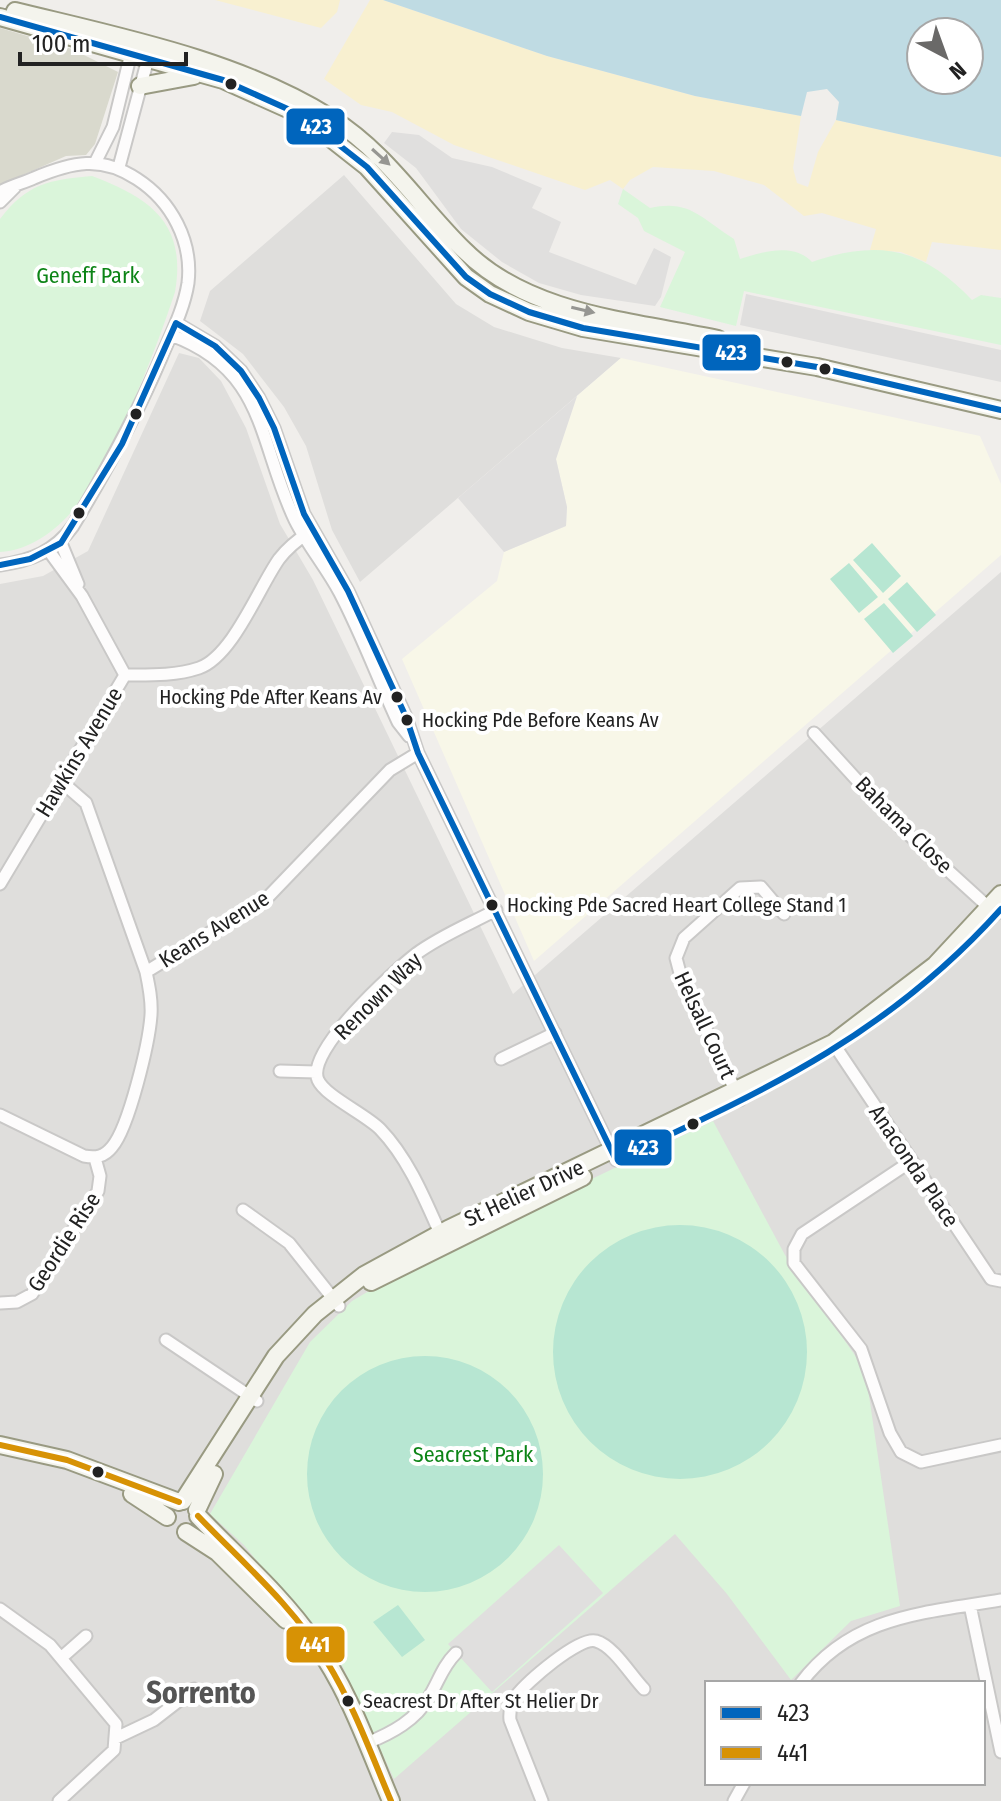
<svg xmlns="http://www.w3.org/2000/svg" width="1001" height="1801" font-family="'Fira Sans Condensed',sans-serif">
  <rect width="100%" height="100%" fill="#f0eeeb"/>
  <path fill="#dfdedc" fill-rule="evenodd" d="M344,175L456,304L494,327L562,348L621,358L360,582L332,530L306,446L284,407L243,354L200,321L210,291Z
    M179,353L199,358L221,381L246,428L280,524L313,580L513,994L1001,572V1801H0V584L43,576L88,551ZM707,1683H983V1783H707Z"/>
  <path fill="#f8f7e8" d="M621,358L980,436L1001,484V555L534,961L402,659L497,581L504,552L566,526L567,507L556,459L577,396Z"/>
  <path fill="#d9d9cd" d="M0,28L72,49L118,72L95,144L86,155L66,156L0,185Z"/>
  <path fill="#f8f0d0" d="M215,0H340L337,12L321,28Z
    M370,0H383L547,56L695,96L801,116L793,168L797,183L808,187L818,152L836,120L1001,157V250L932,242L926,262L901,252L870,250L876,229L822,213L804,216L764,185L714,171L653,167L630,180L623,189L610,180L585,190L454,145L392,112L361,105L324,79Z"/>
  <path fill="#daf5da" d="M92,176C150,198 187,223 175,292C153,359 115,454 73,510C56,531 28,551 0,552V219C27,183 50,180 92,176Z
    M623,189L650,208C690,199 702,219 734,239L740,259C762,252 793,242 812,262C879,239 923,248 972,300L981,295L1001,298V345L744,291L736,326L660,307L685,252L644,231L638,218L618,204Z
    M713,1121L785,1255L861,1364L868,1389L900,1606L851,1621L791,1680L727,1594L675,1534L394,1779L343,1667L244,1545L210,1514L310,1342L352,1301L420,1261Z"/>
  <path fill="#b7e6d2" d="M872,543L901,576L883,593L853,560Z
    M849,563L878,597L859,613L830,579Z
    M907,582L936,615L917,632L888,599Z
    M884,603L913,636L893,653L864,619Z
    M553 1352a127 127 0 1 1 254 0a127 127 0 1 1-254 0Z
    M307 1474a118 118 0 1 1 236 0a118 118 0 1 1-236 0Z
    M398,1605L425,1640L402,1657L373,1622Z"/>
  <path fill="#e0dfde" d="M392,132L419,135L452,158L492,167L542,188L532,208L561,222L549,252L636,285L654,248L671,257L661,297L655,306L581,295L539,283L502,262L461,229L416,168L384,143Z
    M746,294L1001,350V382L740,325Z
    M577,396L556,459L567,507L566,526L504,552L458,498Z
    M559,1545L603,1593L492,1692L448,1644Z"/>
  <path fill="#bfdbe3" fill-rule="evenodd" d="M383,0H1001V157L836,120L839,102L827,89L807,92L801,116L695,96L547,56ZM921,32H969V80H921Z"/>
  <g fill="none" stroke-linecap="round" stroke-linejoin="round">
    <defs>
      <path id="street" d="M96,161L113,127L132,49
        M119,167L149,55
        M0,192C10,186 23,183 34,178C72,162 101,155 137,179C171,201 193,241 188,283C184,309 171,334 161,358C136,417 106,471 73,526C55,551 31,561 0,565
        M0,202L15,187
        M176,323L215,346L241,371L259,398L274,428L304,514L348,591L406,717L418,753L616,1160
        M171,335C267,370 258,443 295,520C308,546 327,568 340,593C362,635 378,679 398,722L409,736
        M61,543L78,584
        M49,551L82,596L125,675
        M814,733L896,823L996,914
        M63,783L86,803L146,972
        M0,884L125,675C149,675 175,676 199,668C233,656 259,587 279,559C288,547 300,538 312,530
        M833,1043L991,1279L1001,1281
        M501,1059L555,1033
        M280,1071L316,1072
        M740,1100L681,977L676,958L684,938L740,888L761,887L784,914
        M0,1115L84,1156C96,1158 104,1157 112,1147C129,1127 149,1043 151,1015C152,1000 149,986 146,972L268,897L390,770L418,753
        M910,1162L802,1234L794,1249V1263L861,1349L890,1433L901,1452L921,1462L1001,1445
        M243,1210L289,1243L339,1306
        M443,1240C426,1202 409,1159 380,1129C365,1114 325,1096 318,1080C305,1051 394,971 416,954C440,936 470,924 496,910
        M0,1303L17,1302L32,1294L98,1191L100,1176L95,1158
        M166,1340L257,1401
        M970,1605L1001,1752
        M0,1609L50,1645L116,1724L114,1750L59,1801
        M61,1658L86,1636
        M801,1683C852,1615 925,1613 1001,1600
        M116,1738L154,1720L194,1689
        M367,1743C392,1733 416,1720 429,1697C439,1681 442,1667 456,1653
        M542,1801L510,1720C509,1711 511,1704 516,1696C527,1682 579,1636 596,1641C614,1646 631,1676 644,1689
        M734,1801L744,1783"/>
      <path id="secondary" d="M15,11C121,37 238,60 331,118C387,153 418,205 464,250C529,315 633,321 718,339
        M0,17L223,80L301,115L367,167L466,277L490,294L529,312L583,328L817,367L1001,410
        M140,86L194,76
        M371,1282L583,1177
        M0,1445L67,1460L179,1502
        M132,1494L167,1517
        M183,1501L276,1356L315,1314L364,1275L448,1229L833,1043L935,965L1001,894
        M197,1510L214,1474
        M198,1516C238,1558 281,1594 314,1642C349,1690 368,1747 391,1801
        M186,1532L217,1552L286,1620"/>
    </defs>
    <use href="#street" stroke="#c9c8c7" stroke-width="15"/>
    <use href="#secondary" stroke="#999a82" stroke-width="20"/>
    <use href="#street" stroke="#fdfcfc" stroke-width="11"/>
    <use href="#secondary" stroke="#f4f4ed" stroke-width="16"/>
    <defs>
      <path id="bus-1" d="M0,17L223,80L301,115L367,167L466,277L490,294L529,312L583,328L817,367L1001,410
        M0,565L30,559L61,543L122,444L176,323L215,346L241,371L259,398L274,428L304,514L348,591L406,717L418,753L616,1160C766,1090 888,1035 1001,909"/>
      <path id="bus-2" d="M0,1445L67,1460L179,1502
        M198,1516C243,1563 293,1606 327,1662C354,1706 371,1754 391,1801"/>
    </defs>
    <use href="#bus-1" stroke="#fff" stroke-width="12"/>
    <use href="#bus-2" stroke="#fff" stroke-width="12"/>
    <use href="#bus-1" stroke="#0065bd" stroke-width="6"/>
    <use href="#bus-2" stroke="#d79205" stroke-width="6"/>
  </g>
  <defs><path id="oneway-solid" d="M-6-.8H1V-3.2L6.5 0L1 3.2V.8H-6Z" transform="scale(2)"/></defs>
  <g fill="#969692">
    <use href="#oneway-solid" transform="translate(381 157) rotate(42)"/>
    <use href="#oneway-solid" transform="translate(583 310) rotate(13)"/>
  </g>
  <g fill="#222" stroke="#fff" stroke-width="3">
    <circle cx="231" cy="84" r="7"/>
    <circle cx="787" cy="362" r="7"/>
    <circle cx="825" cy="369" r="7"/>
    <circle cx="136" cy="414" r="7"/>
    <circle cx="79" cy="513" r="7"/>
    <circle cx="397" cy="697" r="7"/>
    <circle cx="407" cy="720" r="7"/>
    <circle cx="492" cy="905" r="7"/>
    <circle cx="693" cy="1124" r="7"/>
    <circle cx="98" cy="1472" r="7"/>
    <circle cx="348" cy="1701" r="7"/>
  </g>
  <g text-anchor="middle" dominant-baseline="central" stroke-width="8" stroke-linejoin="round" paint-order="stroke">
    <g font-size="20" fill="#222" stroke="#fff" text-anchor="start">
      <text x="382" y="697" text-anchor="end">Hocking Pde After Keans Av</text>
      <text x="422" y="720">Hocking Pde Before Keans Av</text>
      <text x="507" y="905">Hocking Pde Sacred Heart College Stand 1</text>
      <text x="363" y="1701">Seacrest Dr After St Helier Dr</text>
    </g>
    <g font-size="22" fill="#0c8416" stroke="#fff">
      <text x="88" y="275">Geneff Park</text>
      <text x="473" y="1454">Seacrest Park</text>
    </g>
    <g font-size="22" fill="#222" stroke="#fff">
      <text transform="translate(79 752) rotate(-59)">Hawkins Avenue</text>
      <text transform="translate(904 825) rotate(45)">Bahama Close</text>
      <text transform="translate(214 929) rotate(-32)">Keans Avenue</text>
      <text transform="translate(378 996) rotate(-45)">Renown Way</text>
      <text transform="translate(705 1025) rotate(65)">Helsall Court</text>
      <text transform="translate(914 1166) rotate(56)">Anaconda Place</text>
      <text transform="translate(524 1193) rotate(-25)">St Helier Drive</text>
      <text transform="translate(64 1242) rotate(-57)">Geordie Rise</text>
    </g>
    <g font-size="30" font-weight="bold" fill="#555" stroke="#fff">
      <text x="201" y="1693">Sorrento</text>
    </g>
  </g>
  <g stroke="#fff" stroke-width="3">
    <rect x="285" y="107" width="61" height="39" rx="8" fill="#0065bd"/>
    <rect x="701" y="333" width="61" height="39" rx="8" fill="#0065bd"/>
    <rect x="613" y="1128" width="60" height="39" rx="8" fill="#0065bd"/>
    <rect x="285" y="1625" width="61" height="39" rx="8" fill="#d79205"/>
  </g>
  <g font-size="22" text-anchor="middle" font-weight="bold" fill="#fff">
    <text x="316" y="134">423</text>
    <text x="731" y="360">423</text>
    <text x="643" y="1155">423</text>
    <text x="315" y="1652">441</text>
  </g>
  <rect x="705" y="1681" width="280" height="104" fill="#ffffff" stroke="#a7a7a7" stroke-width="2"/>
  <rect x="721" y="1707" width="40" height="12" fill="#0065bd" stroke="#a7a7a7" stroke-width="2"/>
  <text x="777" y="1721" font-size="24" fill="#222222">423</text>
  <rect x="721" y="1747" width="40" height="12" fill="#d79205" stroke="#a7a7a7" stroke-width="2"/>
  <text x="777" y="1761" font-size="24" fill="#222222">441</text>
  <g transform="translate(945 56) rotate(139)"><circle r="38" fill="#ffffff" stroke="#a7a7a7" stroke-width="2"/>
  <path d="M0-6L14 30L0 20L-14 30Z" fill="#6a6968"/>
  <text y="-12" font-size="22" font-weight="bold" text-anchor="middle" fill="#222222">N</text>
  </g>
  <path d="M20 52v12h166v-12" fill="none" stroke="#222222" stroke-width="4"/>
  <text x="32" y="52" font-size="24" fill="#222222" stroke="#ffffff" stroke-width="6" paint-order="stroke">100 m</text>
</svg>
